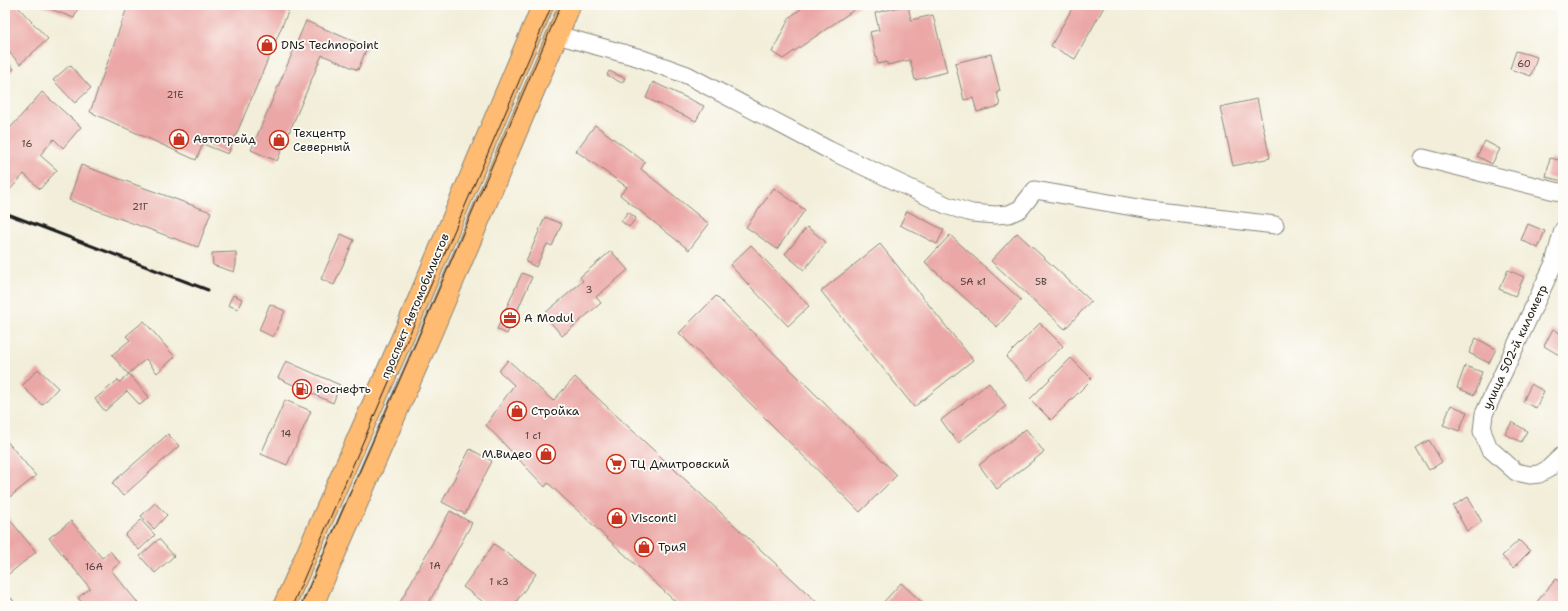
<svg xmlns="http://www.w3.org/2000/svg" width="1568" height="611" font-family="'Shantell Sans',sans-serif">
  <rect width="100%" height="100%" fill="#fdfcf7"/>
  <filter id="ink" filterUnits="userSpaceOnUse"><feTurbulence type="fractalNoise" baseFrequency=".025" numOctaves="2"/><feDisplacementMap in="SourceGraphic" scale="8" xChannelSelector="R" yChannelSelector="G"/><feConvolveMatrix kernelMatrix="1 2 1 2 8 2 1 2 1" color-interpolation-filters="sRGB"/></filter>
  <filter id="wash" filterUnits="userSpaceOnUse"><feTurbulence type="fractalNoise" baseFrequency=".012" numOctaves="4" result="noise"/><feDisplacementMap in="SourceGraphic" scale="16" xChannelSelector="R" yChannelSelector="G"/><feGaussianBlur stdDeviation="0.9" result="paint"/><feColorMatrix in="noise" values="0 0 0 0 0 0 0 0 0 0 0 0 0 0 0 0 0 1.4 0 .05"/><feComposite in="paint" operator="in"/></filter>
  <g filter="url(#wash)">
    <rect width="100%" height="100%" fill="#f2eed9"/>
    <g id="blocks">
      <path fill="#eba7a6" d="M5,5H16L48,39L20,64L7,50L5,53Z
        M40,5H79L74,18Z
        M128,5H286L290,7L228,154L203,144L196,160L90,112Z
        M806,5H861L783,59L772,52L790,17Z
        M908,5L911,20L933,15L947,72L915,80L910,60L887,65V62L878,64L870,32L879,30L875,13Z
        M953,5H970L955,10Z
        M1074,5H1105L1075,59L1051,46Z
        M306,21L367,47L358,70L322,55L277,161L251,150Z
        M1516,51L1537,57L1531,76L1510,69Z
        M991,54L1000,91L997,92L1000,106L977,112L973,98L964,100L955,63Z
        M5,59L14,69L5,77Z
        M70,65L91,88L75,103L53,80Z
        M609,71L625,78L622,83L607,75Z
        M653,82L704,106L696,121L646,98Z
        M42,92L81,127L63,148L54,139L40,155L57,170L40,189L24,174L8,192L5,189V134Z
        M1257,99L1270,158L1233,166L1220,107Z
        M595,125L645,162L641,169L709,224L689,250L620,195L627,187L576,151Z
        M1485,141L1500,149L1492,164L1477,156Z
        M1550,158L1563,161V181L1546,177Z
        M81,165L211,212L198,247L69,200Z
        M774,188L805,210L777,249L746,227Z
        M907,211L944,230L937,244L900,225Z
        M628,212L636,218L629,227L621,221Z
        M545,217L562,224L552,246L547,244L536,267L526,262Z
        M1528,224L1545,231L1538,248L1521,240Z
        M807,227L826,242L804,270L785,254Z
        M1017,233L1091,301L1065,329L991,261Z
        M341,234L354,240L334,285L321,279Z
        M950,235L1021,300L997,327L925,262Z
        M880,244L973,360L914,407L821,291Z
        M751,245L809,306L788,326L730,265Z
        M611,251L628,270L596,297L601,303L562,336L544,314L583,281L580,277Z
        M236,252V265L234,272L213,265L212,253Z
        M1508,270L1524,277L1515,296L1499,289Z
        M522,273L532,277L507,334L497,329Z
        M233,295L242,299L238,309L228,305Z
        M716,296L897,475L860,512L679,333Z
        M270,304L285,311L273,337L259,330Z
        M144,321L175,357L157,373L146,359L128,374L112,355L130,340L126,336Z
        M1040,323L1063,346L1028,380L1006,357Z
        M1553,329L1563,335V349L1559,355L1544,346Z
        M1476,338L1496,349L1489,363L1469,353Z
        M1071,358L1092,379L1051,420L1030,399Z
        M508,360L553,401L575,377L821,606H680L548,483L545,487L486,425L514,385L499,371Z
        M286,361L340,385L333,403L278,378Z
        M1465,366L1482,372L1474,395L1457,388Z
        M38,369L58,388L42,405L22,386Z
        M129,374L149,397L140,405L127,391L105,411L95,399L118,380L120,382Z
        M989,383L1006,406L958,443L941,420Z
        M1531,384L1544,391L1536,408L1523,402Z
        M285,400L311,411L287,465L261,454Z
        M1451,405L1467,412L1459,431L1443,425Z
        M1512,422L1527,431L1521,442L1505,434Z
        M1026,429L1044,452L997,489L979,465Z
        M168,434L179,446L123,496L112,483Z
        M5,439L36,476L6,500L5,498Z
        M1429,440L1442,462L1429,470L1416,448Z
        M470,449L492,461L465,514L442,502Z
        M1468,497L1482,522L1467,531L1453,506Z
        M155,503L167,515L154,529L141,516Z
        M450,511L472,523L427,606H398Z
        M6,515L36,552L5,577V516Z
        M141,520L155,535L139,550L125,535Z
        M71,521L102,558L110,551L120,563L111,570L138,603L135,606H85L78,598L90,588L49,538Z
        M159,539L174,556L155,573L140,556Z
        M1519,540L1530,551L1513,568L1502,556Z
        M494,544L536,574L513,606H489L463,587Z
        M1556,579L1563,586V606H1536L1534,605Z
        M901,583L926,606H880Z"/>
    </g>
  </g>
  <g filter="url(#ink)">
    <use href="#blocks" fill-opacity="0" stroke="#87857a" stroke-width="1"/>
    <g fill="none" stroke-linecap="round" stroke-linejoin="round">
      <defs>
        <path id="minor" d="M557,35L637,57L687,75L829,150L948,206L972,213L995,215L1009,214L1020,209L1035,190L1150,210L1275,225
          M1423,158L1563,193
          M1563,230L1554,263L1484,414L1482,431L1489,448L1516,472L1530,475L1539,474L1548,469L1563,455
          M5,605L6,606"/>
        <path id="major" d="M284,606L407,327L543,5
          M312,606L431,333L570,5"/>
      </defs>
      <use href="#minor" stroke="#87857a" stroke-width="19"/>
      <use href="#major" stroke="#87857a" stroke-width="23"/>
      <use href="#minor" stroke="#fff" stroke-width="17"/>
      <use href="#major" stroke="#febb71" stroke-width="21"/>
      <path stroke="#1c1c1c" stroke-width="1" d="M292,606L552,5
        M301,606L421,331L561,5"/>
      <path stroke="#1c1c1c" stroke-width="3" d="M5,213L208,290"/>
    </g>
  </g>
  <defs>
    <symbol id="shop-ring" viewBox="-11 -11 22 22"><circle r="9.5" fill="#fdfcf7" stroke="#c8321e" stroke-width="1.5"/><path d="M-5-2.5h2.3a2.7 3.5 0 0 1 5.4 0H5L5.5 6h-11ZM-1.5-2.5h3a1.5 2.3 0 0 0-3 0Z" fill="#c8321e"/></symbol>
    <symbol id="office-ring" viewBox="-11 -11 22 22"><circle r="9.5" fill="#fdfcf7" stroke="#c8321e" stroke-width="1.5"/><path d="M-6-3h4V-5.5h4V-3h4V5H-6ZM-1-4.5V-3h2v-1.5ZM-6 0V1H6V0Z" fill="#c8321e"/></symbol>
    <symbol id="fuel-ring" viewBox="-11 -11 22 22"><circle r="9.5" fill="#fdfcf7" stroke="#c8321e" stroke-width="1.5"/><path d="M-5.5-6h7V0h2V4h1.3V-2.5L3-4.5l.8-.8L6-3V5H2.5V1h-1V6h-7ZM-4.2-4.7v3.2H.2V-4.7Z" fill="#c8321e"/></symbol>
    <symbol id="supermarket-ring" viewBox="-11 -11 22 22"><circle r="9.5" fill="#fdfcf7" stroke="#c8321e" stroke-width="1.5"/><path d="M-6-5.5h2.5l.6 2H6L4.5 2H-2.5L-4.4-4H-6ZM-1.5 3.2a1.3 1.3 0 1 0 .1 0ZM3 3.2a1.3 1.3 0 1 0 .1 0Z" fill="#c8321e"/></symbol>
  </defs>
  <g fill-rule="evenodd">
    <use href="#shop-ring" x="256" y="34" width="22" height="22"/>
    <use href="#shop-ring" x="168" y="128" width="22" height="22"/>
    <use href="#shop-ring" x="268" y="129" width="22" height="22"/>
    <use href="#office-ring" x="499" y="307" width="22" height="22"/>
    <use href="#fuel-ring" x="291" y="378" width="22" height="22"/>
    <use href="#shop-ring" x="506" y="400" width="22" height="22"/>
    <use href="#shop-ring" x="535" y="443" width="22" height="22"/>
    <use href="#supermarket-ring" x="605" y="453" width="22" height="22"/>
    <use href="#shop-ring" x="606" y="507" width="22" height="22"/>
    <use href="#shop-ring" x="633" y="536" width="22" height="22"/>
  </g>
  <g text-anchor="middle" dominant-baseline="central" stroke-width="3.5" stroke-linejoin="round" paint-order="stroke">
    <g font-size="10" fill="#503f3e">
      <text x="1524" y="63">60</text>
      <text x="175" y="94">21Е</text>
      <text x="27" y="143">16</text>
      <text x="140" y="206">21Г</text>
      <text x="973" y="281">5А к1</text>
      <text x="1041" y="281">5В</text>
      <text x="589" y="289">3</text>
      <text x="286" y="433">14</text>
      <text x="533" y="435">1 с1</text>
      <text x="435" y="565">1А</text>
      <text x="94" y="566">16А</text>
      <text x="499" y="581">1 к3</text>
    </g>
    <g font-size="12" fill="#1c1c1c" stroke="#fdfcf7" text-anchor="start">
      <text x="281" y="45">DNS Technopoint</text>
      <text x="293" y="133">Техцентр<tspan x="293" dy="14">Северный</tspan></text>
      <text x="193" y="139">Автотрейд</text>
      <text x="524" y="318">A Modul</text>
      <text x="316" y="389">Роснефть</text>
      <text x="531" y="411">Стройка</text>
      <text x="532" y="454" text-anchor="end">М.Видео</text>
      <text x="630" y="464">ТЦ Дмитровский</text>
      <text x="631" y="518">Visconti</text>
      <text x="658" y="547">ТриЯ</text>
    </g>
    <g font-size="12" fill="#1c1c1c" stroke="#fdfcf7">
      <text transform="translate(415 306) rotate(-67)">проспект Автомобилистов</text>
      <text transform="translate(1515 347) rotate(-65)">улица 502-й километр</text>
    </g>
  </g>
  <rect width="1568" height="611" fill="none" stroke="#fdfcf7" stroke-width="20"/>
</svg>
